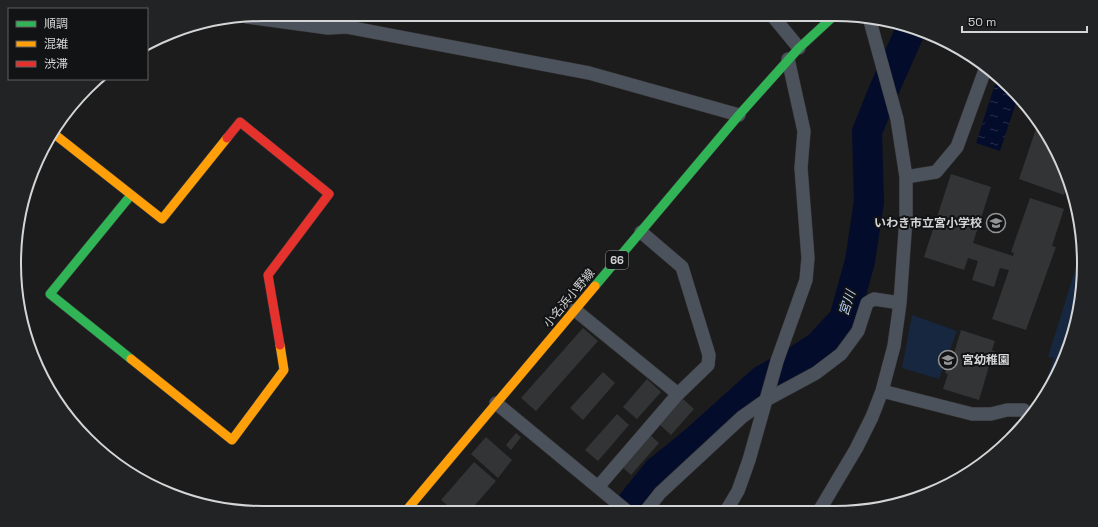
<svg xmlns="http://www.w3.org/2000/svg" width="1098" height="527" font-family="'Space Grotesk','Noto Sans JP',sans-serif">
  <defs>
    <pattern id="water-ripples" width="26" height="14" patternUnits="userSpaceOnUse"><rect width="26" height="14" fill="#030d2b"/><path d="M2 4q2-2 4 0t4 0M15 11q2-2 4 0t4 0" fill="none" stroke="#272f49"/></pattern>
  </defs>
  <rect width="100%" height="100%" fill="#1c1c1d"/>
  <path fill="#16273f" d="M1081,251L1084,264L1065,359L1050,386L1045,384L1054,358L1048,357Z
    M912,315L957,331L939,379L902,368Z"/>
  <path fill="url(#water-ripples)" d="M995,84L1013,90L1018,97L1000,151L976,143Z"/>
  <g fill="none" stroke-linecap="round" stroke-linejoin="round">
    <path stroke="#030d2b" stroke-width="30" d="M625,512L657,472L694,442L763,380L793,363L819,346L844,319L860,261L869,201L867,132L883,92L911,29"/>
  </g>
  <path fill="#333435" d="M1037,126L1065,168L1068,183L1064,195L1019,179Z
    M951,174L991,187L973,243L1013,256L1014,253L1011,252L1030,198L1064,209L1052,246L1056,247L1026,330L992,319L1009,270L1000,268L994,287L972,280L978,261L968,258L964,270L924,257Z
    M583,328L598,341L536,411L521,398Z
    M961,330L995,341L992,350L996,352L995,357L992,356L979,400L943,389L948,374L945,373L950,359L952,360Z
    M603,372L615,383L583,420L570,408Z
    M647,379L661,392L637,419L623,407Z
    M683,399L694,409L671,435L659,424Z
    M617,414L629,425L598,461L585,450Z
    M516,433L521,437L511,450L506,445Z
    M649,434L659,443L631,475L621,466Z
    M486,437L512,460L498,478L471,454Z
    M474,462L496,481L469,512H455L441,500Z"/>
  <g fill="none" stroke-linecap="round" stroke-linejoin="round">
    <defs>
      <path id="street" d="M771,14L799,48
        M247,17L328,28L347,27L589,73L739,115
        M906,177L936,172L957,147L985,70
        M575,310L678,394
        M882,391L972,414H991L1007,410H1024
        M496,403L628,512
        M598,487L678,394L708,365L709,355L682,267L641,232
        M726,511L738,491L749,460L777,361L806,280L808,258L801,168L804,131L788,59
        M819,511L856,449L872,417L882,391L894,346L900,303L906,218V177L897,119L870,21
        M645,512L660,493L742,417L766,400L816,373L841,354L858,331L867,303L874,299L900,303"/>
      <path id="fast" d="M595,286L739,115L799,48L836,14
        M131,359L50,294L131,195"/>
      <path id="slow" d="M53,133L162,219L227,138
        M131,359L232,440L284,370L280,345
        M405,512L595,286"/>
      <path id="jam" d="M227,138L240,122L329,194L268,275L280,345"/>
    </defs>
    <use href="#street" stroke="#363637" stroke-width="14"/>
    <use href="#fast" stroke="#363637" stroke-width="10"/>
    <use href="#slow" stroke="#363637" stroke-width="10"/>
    <use href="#jam" stroke="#363637" stroke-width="10"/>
    <use href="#street" stroke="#4c525c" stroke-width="13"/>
    <use href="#fast" stroke="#30b455" stroke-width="9"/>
    <use href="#slow" stroke="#ff9f0a" stroke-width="9"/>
    <use href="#jam" stroke="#e5322d" stroke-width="9"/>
  </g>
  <defs>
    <symbol id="school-ring" viewBox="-11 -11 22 22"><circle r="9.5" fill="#121315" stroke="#949495" stroke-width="1.5"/><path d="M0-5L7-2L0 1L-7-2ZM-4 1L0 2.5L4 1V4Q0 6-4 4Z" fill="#949495"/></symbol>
  </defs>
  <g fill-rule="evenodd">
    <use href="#school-ring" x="985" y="212" width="22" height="22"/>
    <use href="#school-ring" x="937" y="349" width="22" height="22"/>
  </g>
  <g text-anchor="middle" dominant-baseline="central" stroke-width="4" stroke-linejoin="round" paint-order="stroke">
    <rect fill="#121315" stroke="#9a9b9c" stroke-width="1" x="606" y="251" width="22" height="18" rx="3"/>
    <g font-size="11" font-weight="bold" fill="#d4d5d6">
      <text x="617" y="260">66</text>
    </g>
    <g font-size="12" font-weight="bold" fill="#d4d5d6" stroke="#121315" text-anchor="end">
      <text x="982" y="223">いわき市立宮小学校</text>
      <text x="962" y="360" text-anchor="start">宮幼稚園</text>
    </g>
    <g font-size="12" fill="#d4d5d6" stroke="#121315">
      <text transform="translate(569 298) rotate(-50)">小名浜小野線</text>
    </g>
    <g font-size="13" font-style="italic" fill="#b5d1f7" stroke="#121315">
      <text transform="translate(847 303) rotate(-72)">宮川</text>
    </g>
  </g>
  <path d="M0 0H1098V527H0ZM263 21H835A242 242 0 0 1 1077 263V264A242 242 0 0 1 835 506H263A242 242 0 0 1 21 264V263A242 242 0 0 1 263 21Z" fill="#222324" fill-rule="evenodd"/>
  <path fill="none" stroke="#d4d5d6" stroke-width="2" d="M263 21H835A242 242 0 0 1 1077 263V264A242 242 0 0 1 835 506H263A242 242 0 0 1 21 264V263A242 242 0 0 1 263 21Z"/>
  <rect x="8" y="8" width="140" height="72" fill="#121315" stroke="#606162"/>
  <rect x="16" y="21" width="20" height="6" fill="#30b455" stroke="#606162"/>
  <text x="44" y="28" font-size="12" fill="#d4d5d6">順調</text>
  <rect x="16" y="41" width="20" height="6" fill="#ff9f0a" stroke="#606162"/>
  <text x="44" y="48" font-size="12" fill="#d4d5d6">混雑</text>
  <rect x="16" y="61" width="20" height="6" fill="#e5322d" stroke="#606162"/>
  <text x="44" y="68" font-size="12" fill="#d4d5d6">渋滞</text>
  <path d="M962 26v6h125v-6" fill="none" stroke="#d4d5d6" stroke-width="2"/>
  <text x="968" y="26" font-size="12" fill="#d4d5d6" stroke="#121315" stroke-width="3" paint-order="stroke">50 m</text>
</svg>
